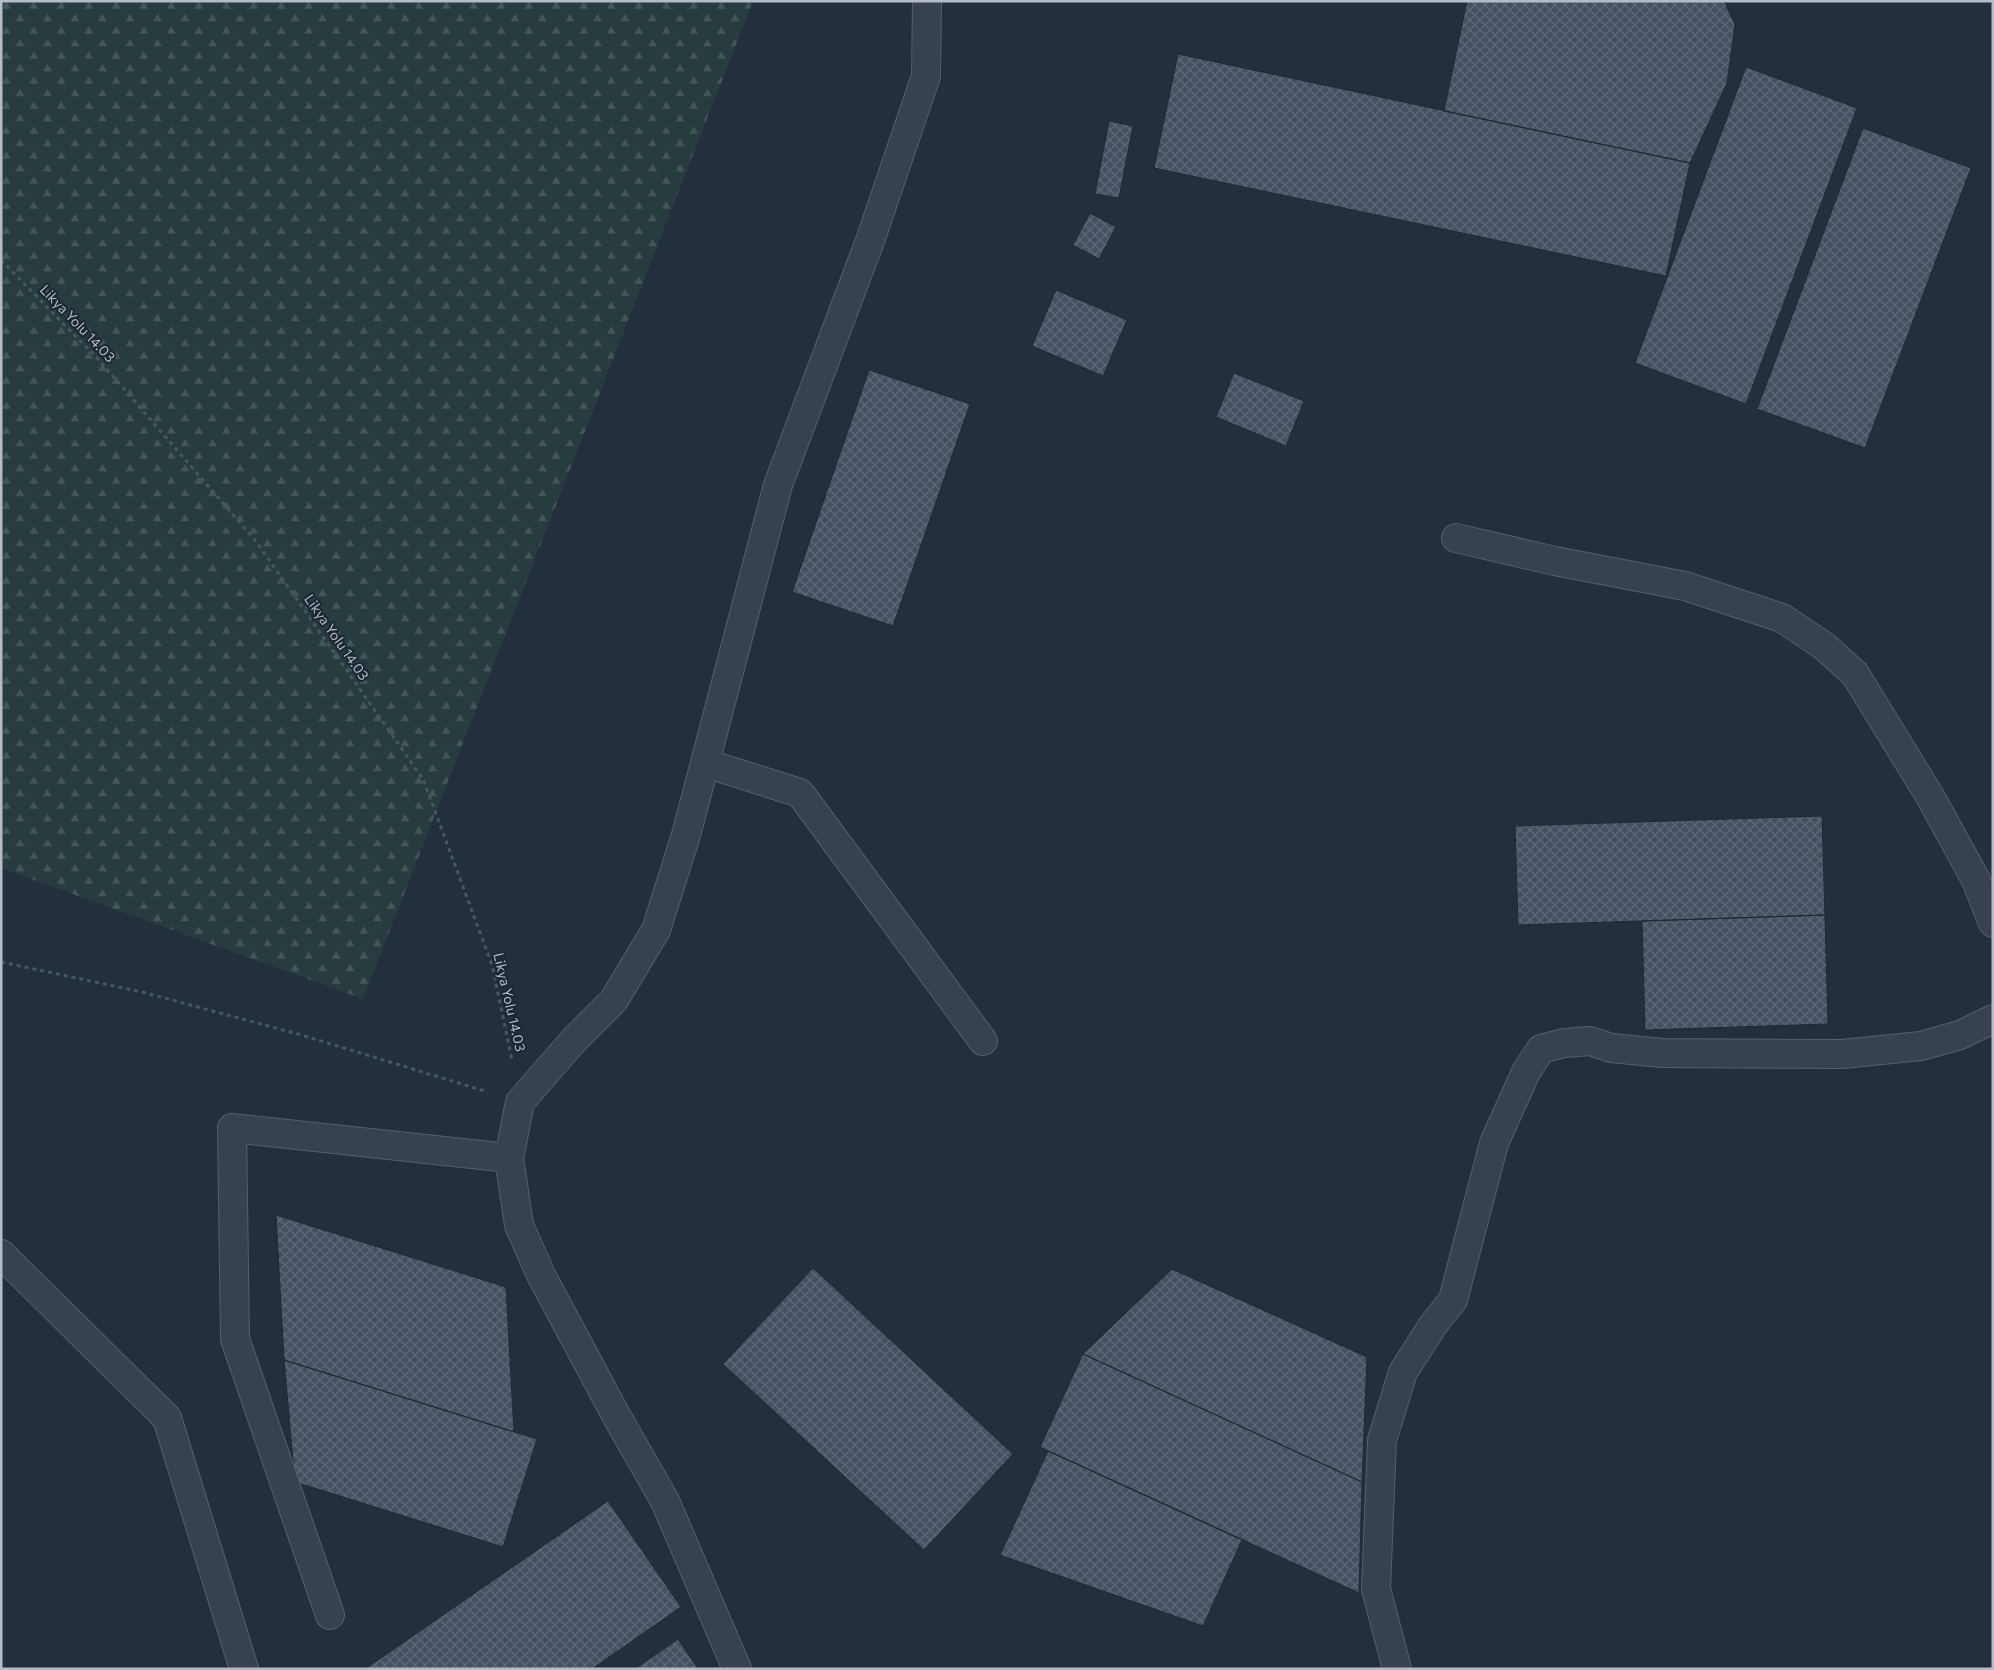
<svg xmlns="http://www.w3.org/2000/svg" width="1994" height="1670" font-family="Commissioner,sans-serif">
  <defs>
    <pattern id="forest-firs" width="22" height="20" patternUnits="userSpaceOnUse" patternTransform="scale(1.25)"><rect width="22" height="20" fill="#263c3f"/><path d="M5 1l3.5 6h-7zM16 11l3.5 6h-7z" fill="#435659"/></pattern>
    <pattern id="building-cross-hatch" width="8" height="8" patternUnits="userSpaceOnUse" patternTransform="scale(1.25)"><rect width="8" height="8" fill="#455162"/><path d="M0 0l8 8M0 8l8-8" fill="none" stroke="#5d6877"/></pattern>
  </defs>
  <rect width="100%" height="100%" fill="#242f3e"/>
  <path fill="url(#forest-firs)" d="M1,1H753L363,999L1,868Z"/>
  <path fill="url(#building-cross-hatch)" stroke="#1f2835" d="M1467,1H1724L1735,24L1727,83L1690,163L1444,111Z
    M1178,54L1690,163L1666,276L1154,168Z
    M1746,67L1857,108L1746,404L1635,363Z
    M1109,121L1133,126L1119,198L1095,194Z
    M1863,128L1971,168L1865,448L1757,409Z
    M1090,213L1116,227L1099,259L1073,245Z
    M1056,290L1127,320L1103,376L1032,346Z
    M869,370L970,404L893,626L792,592Z
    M1234,373L1304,401L1286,446L1216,417Z
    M1822,816L1825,915L1518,925L1515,826Z
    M1825,915L1828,1024L1645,1030L1642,921Z
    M276,1215L506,1287L514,1432L284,1360Z
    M813,1268L1013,1454L924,1550L723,1364Z
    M1172,1269L1367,1357L1362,1482L1083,1354Z
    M1083,1354L1362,1482L1359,1593L1040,1447Z
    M284,1360L537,1439L503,1547L295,1482Z
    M1048,1451L1242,1540L1203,1626L1000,1555Z
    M608,1501L681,1607L592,1669H365Z
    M678,1639L698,1669H635Z"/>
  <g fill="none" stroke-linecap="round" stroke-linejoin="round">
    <defs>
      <path id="street" d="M1456,538L1555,561L1685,586L1782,618L1824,646L1855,674L1931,798L1976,880L1993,923
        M705,763L800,793L983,1041
        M1,1254L167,1418L244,1669
        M330,1615L235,1339L232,1128L509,1158
        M737,1669L665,1501L617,1417L541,1275L519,1225L509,1158L520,1102L574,1040L614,1000L656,930L686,835L778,485L871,238L926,76L927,1
        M1397,1669L1376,1589L1382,1440L1403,1372L1433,1325L1453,1300L1494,1143L1526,1072L1541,1049L1564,1043L1590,1041L1611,1048L1663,1053L1842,1054L1921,1046L1960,1035L1993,1019"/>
    </defs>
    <use href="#street" stroke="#565f6c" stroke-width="30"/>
    <path stroke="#44595c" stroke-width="3" stroke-dasharray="4 4" stroke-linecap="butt" d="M1,260L97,358L255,540L423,779L492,965L512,1060
      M1,962L142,992L298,1034L488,1092"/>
    <use href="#street" stroke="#38414e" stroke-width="28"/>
  </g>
  <g text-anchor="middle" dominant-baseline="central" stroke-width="4" stroke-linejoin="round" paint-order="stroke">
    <g font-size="14" fill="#b4bcc9" stroke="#1d2633">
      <text transform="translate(78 323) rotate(46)">Likya Yolu 14.03</text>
      <text transform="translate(337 637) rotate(55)">Likya Yolu 14.03</text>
      <text transform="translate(510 1002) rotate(77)">Likya Yolu 14.03</text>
    </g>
  </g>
  <rect width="1994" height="1670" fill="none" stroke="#b4bcc9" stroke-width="5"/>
</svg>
